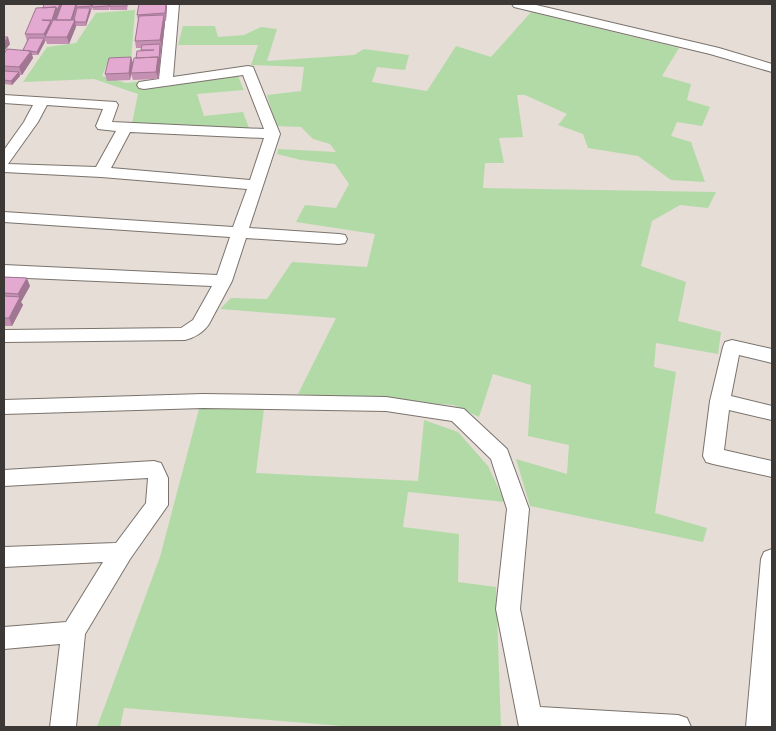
<svg xmlns="http://www.w3.org/2000/svg" width="776" height="731" font-family="'DejaVu Sans',sans-serif">
  <rect width="100%" height="100%" fill="#e5ddd6"/>
  <path fill="#b2daa7" d="M135,10L131,61L108,62L102,76L126,83L236,72L244,90L197,94L204,116L243,112L249,128L132,123L138,94L94,79L23,82L47,47L76,43L96,13Z
    M531,12L679,48L662,76L691,84L687,100L710,107L702,126L677,122L671,136L691,142L705,182L671,180L638,156L588,148L583,134L558,125L567,114L525,95H517L523,137L499,138L504,163H485L483,188L716,192L708,208L680,205L652,221L641,266L686,282L678,321L721,332L718,354L656,343L654,367L676,372L655,513L707,528L703,542L530,506L516,459L567,474L569,445L528,436L531,385L493,374L479,417L454,405L298,394L336,318L220,309L231,298L267,299L292,262L367,267L375,234L296,222L305,205L336,208L349,184L335,164L301,160L277,154L278,149L336,152L330,144L313,139L301,127L276,126L267,95L301,91L304,67L251,65L258,45H178L183,26H215L218,37L244,35L261,27L277,29L267,61L354,55L364,49L409,55L405,70L377,67L372,82L427,91L456,46L491,57Z
    M199,409H264L256,473L418,481L424,420L458,432L488,466L505,502L408,492L403,527L459,534L458,582L496,587L501,727H354L124,708L120,727H97L160,557Z"/>
  <g fill="none" stroke-linecap="round" stroke-linejoin="round">
    <defs>
      <path id="minor" d="M167,4H179L173,77L248,66L253,67L280,134L249,228L339,234L345,235L347,239L345,243L339,244L246,238L232,281L209,324C204,332 194,338 185,340L4,342V330L181,328L193,320L212,286L4,277V265L217,275L230,237L4,222V212L233,227L247,189L101,177L4,172V150L24,122L33,105L4,103V95L116,102L118,105L112,122L264,129L243,75L144,89L139,88L137,85L139,82L159,79ZM47,105L103,109L96,126L98,129L116,131L96,167L8,164L38,122ZM130,132L264,138L250,180L111,168Z
        M512,4H532L719,48L772,64V72L710,54L514,7Z
        M732,340L772,349V363L739,355L731,396L772,406V420L729,410L724,450L772,461V477L713,464L706,462L703,456L710,401L723,347L725,342Z
        M203,394L386,397L464,409L507,449L529,509L520,609L540,707L678,715L687,718L691,727H519L496,609L507,509L491,459L452,421L386,411L203,408L4,414V400Z
        M154,461L161,463L168,478V505L130,559L85,634L76,727H50L60,644L4,649V627L66,622L103,562L4,567V547L116,543L146,503L148,478L4,486V470Z
        M772,549V727H746L761,559L764,552Z"/>
    </defs>
    <use href="#minor" stroke="#7a736d" stroke-width="2"/>
    <use href="#minor" fill="#fff" fill-rule="evenodd"/>
  </g>
  <path fill="#c491b3" d="M44,4H128L127,10H110L109,7V10H93L92,7V10H90L86,26H76L69,44H47L46,41H45L38,55H32L33,58L22,75H19L20,76L12,85L4,84V37L10,44L5,50V52L23,50L27,41L25,34L43,8Z
    M167,4L166,21H165L162,47H161L160,64L158,79L133,80L131,74L130,80L107,81L105,74L131,57L133,63L142,51V48H136L135,41L138,20L137,15Z
    M4,277L30,286L21,302L23,305L12,326H4Z"/>
  <path fill="#a07692" d="M60,4H62L58,14L57,10Z
    M76,4H78L76,7V8L72,24L71,20Z
    M166,4H167L166,21L165,13Z
    M56,7L58,14L54,27L52,20Z
    M90,8L91,11L86,26V22Z
    M164,15L165,22L162,47L160,40Z
    M75,20L76,27L69,44L67,37Z
    M51,21L53,28L45,37L44,34Z
    M8,37L10,44L5,50L7,57L4,60V42Z
    M44,38L45,42L38,55L37,52Z
    M160,44L161,48L160,64L158,79L156,72Z
    M31,51L33,58L22,75L19,67Z
    M131,57L133,64L130,80L129,73Z
    M19,72L20,76L12,85L11,81Z
    M27,278L30,286L21,302L23,305L12,326L9,318L19,297L18,294Z"/>
  <path fill="#e4a9d0" stroke="#a07692" d="M44,4H60L57,10L56,7L43,8Z
    M62,4H76L71,20H56Z
    M77,4H91V6L76,7Z
    M93,4H108V6L92,7Z
    M110,4H127L126,6H109Z
    M139,4H166L165,13L137,15Z
    M56,7L52,20H42L51,21L44,34H25L31,20L36,8Z
    M77,8H90L86,22H75V20H74Z
    M164,15L160,40L135,41L139,16Z
    M53,20H75L67,37H45Z
    M4,37H8L4,42Z
    M29,38H44L37,52L23,50Z
    M160,44L159,59L158,57L136,58L137,51L154,50H141L142,45Z
    M7,49L31,51L19,67L4,66V54Z
    M131,57L129,73L105,74L109,58Z
    M158,57L156,72L131,73L134,58Z
    M4,71L19,72L11,81L4,80Z
    M4,277L27,278L18,294L4,293Z
    M4,296L20,297L9,318H4Z"/>
  <rect width="776" height="731" fill="none" stroke="#3b3835" stroke-width="10"/>
</svg>
